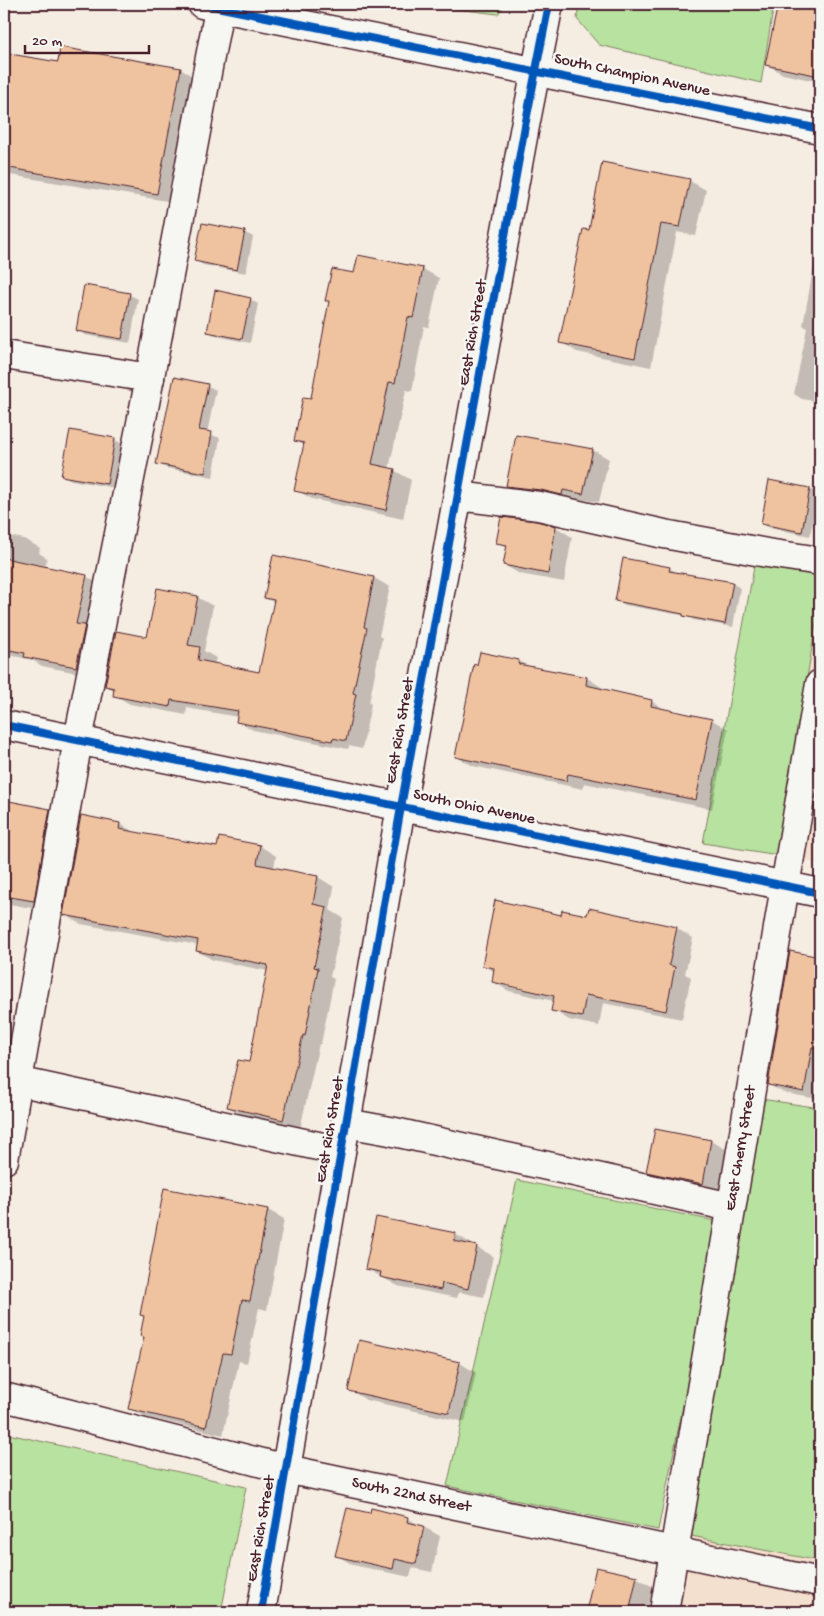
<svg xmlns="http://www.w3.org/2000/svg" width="824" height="1616" font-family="'Gochi Hand',sans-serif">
  <rect width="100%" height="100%" fill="#f5ece2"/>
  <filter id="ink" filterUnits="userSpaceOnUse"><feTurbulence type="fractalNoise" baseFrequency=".02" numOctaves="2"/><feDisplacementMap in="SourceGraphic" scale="10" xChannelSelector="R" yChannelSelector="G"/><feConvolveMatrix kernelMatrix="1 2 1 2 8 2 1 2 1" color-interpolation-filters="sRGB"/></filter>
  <g filter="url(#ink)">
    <path fill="#f4e0ce" d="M820,599V864L778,855Z
      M681,1534L820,1561V1612H667Z"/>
    <path fill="#b8e29f" stroke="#818065" d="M413,4H505L498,14Z
      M579,4H774L761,83L599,45L577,19Z
      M757,551L820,562V599L778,855L703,843Z
      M761,1099L820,1108V1561L681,1534Z
      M517,1180L720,1222L658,1530L447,1486Z
      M4,1433L246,1487L221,1612H4Z"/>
    <path fill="#0003" d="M779,4H820V82L783,74L767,65Z
      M4,54L59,63L180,69L196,78L173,202L4,174Z
      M603,163L690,181L706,190L696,236L677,232L651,367L577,352L561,342L590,232Z
      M244,232L253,237L246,273L203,265L195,260Z
      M820,232V402L802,399L794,394L807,328L803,325Z
      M423,269L439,278L429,327L424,326L412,391L406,390L389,469L394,470L411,480L403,519L312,499L296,490L305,446L295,440L312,400L330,302L327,300L355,275Z
      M85,286L130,295L138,299L130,343L85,335L77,330Z
      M250,299L258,304L250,343L216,336L208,331Z
      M208,386L216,390L207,433L220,438L213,477L166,468L158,463Z
      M71,431L115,440L123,444L115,488L71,480L62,475Z
      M593,450L609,459L599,502L579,499L578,504L524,495L508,486Z
      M770,482L810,489L818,494L810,536L770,528L762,524Z
      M536,523L556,527L572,537L564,582L520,574L504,565L507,548L497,542Z
      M4,535L24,539L40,548L39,553L47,558L45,568L86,576L102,586L93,676L42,666L33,660L4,654Z
      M669,568L678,573L732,583L740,588L733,627L693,620L687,616L625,605L617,600Z
      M374,578L390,587L379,636L382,638L369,703L371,704L362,749L349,746L348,749L253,730L238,721V717L187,708L186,715L130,704L114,695L115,691L106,685L148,639L197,597L213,606L204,651L216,658L214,665L260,674L275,603L265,598Z
      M519,661L530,667L587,678L603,688V690L651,701L668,711L712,720L728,729L712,809L584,783L583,789L473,766L457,757Z
      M4,801L38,807L49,811L69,822L53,912L4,903Z
      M120,824L136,833L218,848L220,838L260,846L276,856L274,868L318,877L334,887L330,910L343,918L330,977L334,979L321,1044H319L300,1129L245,1116L228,1107L250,1064L268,971L213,960L197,951L198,945L81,924L64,914Z
      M562,916L676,928L693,938L685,974L691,977L682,1019L603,1003L599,1026L569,1020L553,1010L554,1001L509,991L493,982L495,972L483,965Z
      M791,953L820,958V1090L818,1099L784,1093L769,1085Z
      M4,1015L11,1019L4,1054Z
      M711,1141L727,1150L719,1193L664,1181L648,1172Z
      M268,1210L284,1219L267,1310L259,1308L247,1363L239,1361L223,1435L146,1417L129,1408Z
      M455,1234L472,1244L471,1246L476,1247L493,1256L484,1297L459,1292L457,1298L398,1286L367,1269Z
      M360,1341L460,1363L476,1373L465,1422L366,1400L350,1390Z
      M371,1514L407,1518L440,1536L432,1572L412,1568L410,1577L353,1565L336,1555Z
      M597,1569L636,1577L653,1587L647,1612H587Z"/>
    <path fill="#f0c3a0" stroke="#4a1f2b" d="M778,4H820V76L765,65Z
      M60,47L181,68L157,194L4,167V53L58,62Z
      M602,162L690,179L680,227L661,224L635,358L559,343L583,229L589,230Z
      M202,223L245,231L237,270L194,261Z
      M358,255L423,268L413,318L408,317L395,383L389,382L372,464L395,469L386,510L294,491L304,443L294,441L303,397L311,398L329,301H325L332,269L354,273Z
      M84,285L130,293L122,339L76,331Z
      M215,290L251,298L242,339L207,332Z
      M174,377L208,384L199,430L212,432L205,473L156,464Z
      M70,430L115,438L107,484L61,476Z
      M516,435L593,449L583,494L563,490L562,495L541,490L506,486Z
      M769,480L810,488L802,532L761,524Z
      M501,517L536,521L556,526L548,574L503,565L507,545L496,543Z
      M273,555L374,577L364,627L367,628L353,693L356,694L346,741L333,738L332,741L236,722L238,711L171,700L170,707L113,696L114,688L105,686L116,631L147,637L157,588L198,596L188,645L200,647L198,660L259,672L274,600L264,598Z
      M4,558L87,575L76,624L85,625L76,667L24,657L25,653L4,649Z
      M623,558L670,567L669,571L733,582L725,624L683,616V614L615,601Z
      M480,652L519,660L518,664L587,677L586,685L652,700L651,706L712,719L696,800L568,774L566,781L455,757L474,664L477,665Z
      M4,800L50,809L34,901L4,896Z
      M81,815L120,823L119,829L217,847L219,837L260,845L257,864L318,876L313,904L327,907L314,967L318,968L305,1036L303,1035L283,1120L227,1107L238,1060L249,1062L268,965L196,951L198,940L63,915Z
      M495,900L561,915L562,910L587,915L589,908L677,927L669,965L675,967L666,1011L586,995L582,1017L551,1011L554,996L492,982L494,968L482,966Z
      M790,951L820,957V1023L816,1048L812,1047L804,1092L768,1085Z
      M655,1129L711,1140L703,1184L646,1172Z
      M164,1188L268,1209L250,1301L242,1300L231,1354L223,1353L206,1427L128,1409L144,1337L140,1336L144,1316L140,1315Z
      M376,1217L456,1233L454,1241L477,1246L468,1289L442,1283L441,1290L380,1277L381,1272L365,1269Z
      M359,1340L460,1362L449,1413L348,1391Z
      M347,1508L370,1513L371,1508L408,1517L407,1522L424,1526L416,1564L395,1559L393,1569L335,1556Z
      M596,1567L637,1576L629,1612H586Z"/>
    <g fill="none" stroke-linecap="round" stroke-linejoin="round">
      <defs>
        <g id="minor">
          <path d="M202,4L820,129"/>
          <path d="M4,355L150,378"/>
          <path d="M458,496L539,506L664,534L767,553L820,561"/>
          <path d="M4,725L820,893"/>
          <path d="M4,1083L17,1081L341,1151"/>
          <path d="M346,1123L390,1131L731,1207"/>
          <path d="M4,1160L78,740L146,398L220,4"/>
          <path id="s1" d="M4,1397L286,1469L820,1582"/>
          <path d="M261,1612L401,807L525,126L549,4"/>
          <path id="s2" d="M664,1612L785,886L820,684"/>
        </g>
      </defs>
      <use href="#minor" stroke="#4a1f2b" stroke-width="31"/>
      <use href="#minor" stroke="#f6f6f2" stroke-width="28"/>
      <defs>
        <path id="cycleway" d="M202,4L820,129
          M4,725L820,893
          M261,1612L401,807L525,126L549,4"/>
      </defs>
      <use href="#cycleway" stroke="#f6f6f2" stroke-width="11"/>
      <use href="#cycleway" stroke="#0057b8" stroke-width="8"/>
    </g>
  </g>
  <g text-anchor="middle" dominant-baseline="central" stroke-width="5" stroke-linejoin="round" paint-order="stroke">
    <g font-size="16" fill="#4a1f2b" stroke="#f6f6f2">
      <text transform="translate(632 76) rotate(12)">South Champion Avenue</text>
      <text transform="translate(474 333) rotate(-80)">East Rich Street</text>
      <text transform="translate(401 731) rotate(-80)">East Rich Street</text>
      <text transform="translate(474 808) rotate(12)">South Ohio Avenue</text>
      <text transform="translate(331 1130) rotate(-80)">East Rich Street</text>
      <text stroke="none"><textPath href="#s2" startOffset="470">East Cherry Street</textPath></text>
      <text stroke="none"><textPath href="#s1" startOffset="419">South 22nd Street</textPath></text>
      <text transform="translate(262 1529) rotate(-80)">East Rich Street</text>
    </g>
  </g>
  <rect width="824" height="1616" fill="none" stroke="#f6f6f2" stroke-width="20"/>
  <rect x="10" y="10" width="804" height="1596" fill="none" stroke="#4a1f2b" stroke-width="2" filter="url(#ink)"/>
  <path d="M25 45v8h124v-8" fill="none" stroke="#4a1f2b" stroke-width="2.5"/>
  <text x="32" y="45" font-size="15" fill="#4a1f2b" stroke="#f6f6f2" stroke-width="4" paint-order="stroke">20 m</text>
</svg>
